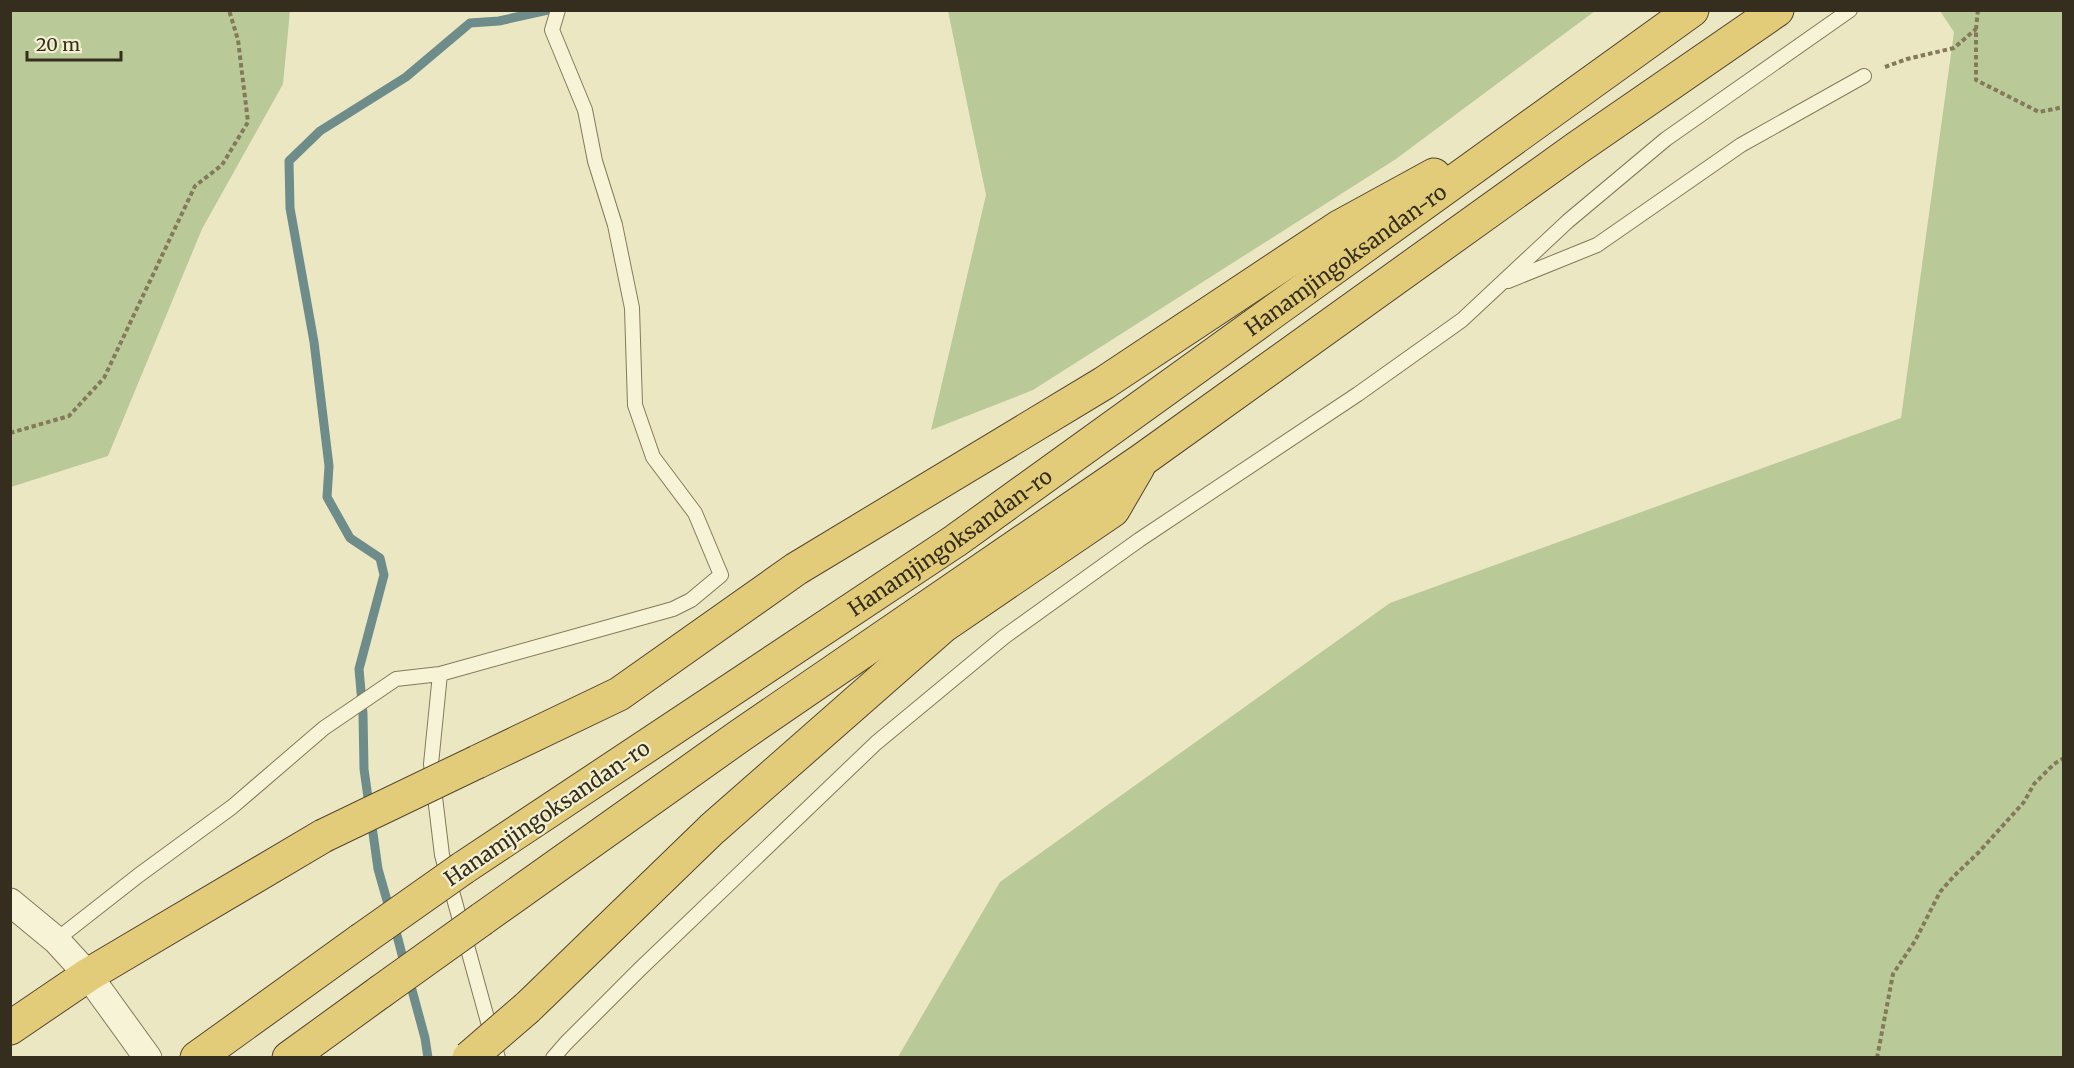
<svg xmlns="http://www.w3.org/2000/svg" width="2074" height="1068" font-family="Merriweather,serif">
  <rect width="100%" height="100%" fill="#ece7c3"/>
  <path fill="#bac998" d="M11,10L290,11L283,84L202,229L108,456L11,487Z
    M948,11V10L1595,11L1396,159L1033,390L931,430L986,195Z
    M1940,11H2063V1057H898L1000,882L1390,603L1901,418L1954,32Z"/>
  <g fill="none" stroke-linecap="round" stroke-linejoin="round">
    <path stroke="#6d8c8a" stroke-width="9" d="M390,911L378,869L364,769L363,714L359,669L384,575L380,558L350,538L327,497L329,466L314,342L290,208L289,161L320,131L406,77L470,23L499,21L548,10
      M394,924L405,966
      M409,979L425,1038L428,1058"/>
    <defs>
      <path id="service" d="M1508,281L1597,245L1741,145L1864,76
        M440,674L431,764L442,855L498,1058
        M56,940L139,875L232,807L324,728L396,679L440,674L673,609L691,600L721,575L695,513L653,457L635,405L632,308L615,225L595,161L585,110L552,30L558,10
        M553,1058L566,1043L640,969L876,743L1004,637L1139,540L1358,394L1462,320L1568,221L1666,139L1850,10"/>
      <path id="minor" d="M10,902L56,940L88,975L148,1058"/>
      <g id="trunk">
        <path d="M477,762L619,694L796,569L1104,383L1339,227L1434,175"/>
        <path id="s1" d="M463,868L955,541L1692,10"/>
        <path d="M482,919L741,735L1142,460L1577,148L1777,10"/>
        <path d="M527,1008L712,829L943,626L1113,510L1138,467"/>
        <path d="M10,1028L88,975L323,836"/>
        <path d="M197,1058L361,940"/>
        <path d="M289,1058L380,992"/>
      </g>
    </defs>
    <use href="#service" stroke="#85795b" stroke-width="16"/>
    <use href="#minor" stroke="#85795b" stroke-width="29"/>
    <use href="#trunk" stroke="#53462f" stroke-width="35"/>
    <path stroke="#85795b" stroke-width="4" stroke-dasharray="4.5 3" stroke-linecap="butt" d="M1978,10L1976,29V80L2039,112L2064,107
      M1885,67L1907,59L1954,48L1976,29
      M10,433L69,416L104,378L195,186L222,165L248,122L238,40L229,10
      M1877,1058L1893,974L1915,941L1940,892L1954,876L1979,852L2024,802L2034,784L2054,764L2064,758"/>
    <use href="#service" stroke="#f7f3d6" stroke-width="14"/>
    <use href="#minor" stroke="#f7f3d6" stroke-width="27"/>
    <use href="#trunk" stroke="#e2cc7a" stroke-width="33"/>
    <defs>
      <path id="trunk-bridge" d="M323,836L477,762
        M361,940L463,868
        M380,992L482,919
        M469,1058L527,1008"/>
    </defs>
    <use href="#trunk-bridge" stroke="#53462f" stroke-width="35" stroke-linecap="butt"/>
    <use href="#trunk-bridge" stroke="#e2cc7a" stroke-width="33"/>
  </g>
  <g text-anchor="middle" dominant-baseline="central" stroke-width="4.5" stroke-linejoin="round" paint-order="stroke">
    <g font-size="21" fill="#352e1e" stroke="#f3f0d2">
      <text stroke="none"><textPath href="#s1" startOffset="1072">Hanamjingoksandan-ro</textPath></text>
      <text stroke="none"><textPath href="#s1" startOffset="586">Hanamjingoksandan-ro</textPath></text>
      <text transform="translate(547 813) rotate(-34)">Hanamjingoksandan-ro</text>
    </g>
  </g>
  <rect width="2074" height="1068" fill="none" stroke="#352e1e" stroke-width="24"/>
  <path d="M27 51v9h94v-9" fill="none" stroke="#352e1e" stroke-width="3"/>
  <text x="36" y="51" font-size="18" fill="#352e1e" stroke="#f3f0d2" stroke-width="4.5" paint-order="stroke">20 m</text>
</svg>
